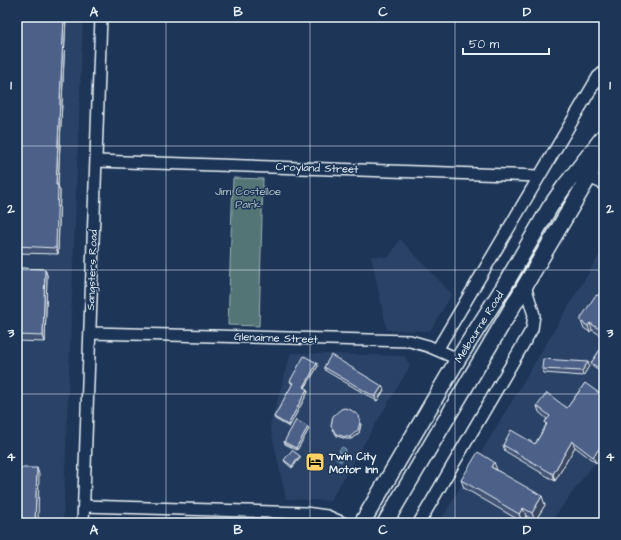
<svg xmlns="http://www.w3.org/2000/svg" width="621" height="540" font-family="'Architects Daughter',sans-serif">
  <rect width="100%" height="100%" fill="#1d3557"/>
  <filter id="ink" filterUnits="userSpaceOnUse"><feTurbulence type="fractalNoise" baseFrequency=".025" numOctaves="2"/><feDisplacementMap in="SourceGraphic" scale="8" xChannelSelector="R" yChannelSelector="G"/><feConvolveMatrix kernelMatrix="1 2 1 2 8 2 1 2 1" color-interpolation-filters="sRGB"/></filter>
  <g filter="url(#ink)">
    <path fill="#2c4266" d="M17,17H83L63,523H17Z
      M400,239L452,294L430,331L387,330L371,256L389,257Z
      M604,247V450L550,523H439Z
      M291,353L405,356L410,366L330,501L286,499L270,425Z"/>
    <path fill="#537575" stroke="#9eb3b6" d="M233,178L263,179L259,326L228,325Z"/>
    <path fill="#466d8e" stroke="#87a2b8" d="M342,447L346,449L341,462L336,459L340,452L339,450Z"/>
    <g fill="none" stroke-linecap="round" stroke-linejoin="round">
      <defs>
        <path id="street" d="M96,161L539,176
          M589,177L604,184
          M90,333L410,341L428,346L458,359
          M437,350L598,77L604,72
          M84,506L305,513L327,516L343,523
          M83,523L101,17
          M419,523L532,329L534,315L525,286"/>
        <path id="secondary" d="M362,523L458,359L503,288L550,207L564,187L604,136
          M385,523L589,177L604,147"/>
      </defs>
      <use href="#street" stroke="#e8f1f8" stroke-width="14"/>
      <use href="#secondary" stroke="#e8f1f8" stroke-width="18"/>
      <use href="#street" stroke="#1d3557" stroke-width="11"/>
      <use href="#secondary" stroke="#1d3557" stroke-width="15"/>
    </g>
    <path fill="#435375" stroke="#e8f1f8" d="M17,17H66L58,186L60,191L58,254L17,253Z
      M17,268L45,269L47,275L45,342L17,341Z
      M604,296V337L592,330L590,332L585,329L583,327L581,321Z
      M604,344V374L593,367L591,363Z
      M318,366L305,388L308,392L289,427L275,419L274,417L293,384L291,383L290,381Z
      M589,366L583,376L544,373L542,369Z
      M324,367L384,390L377,401L326,371Z
      M585,383L596,463L575,447L555,481L505,451L503,445L535,444L546,425L545,422L547,419L539,412L537,406L567,408Z
      M361,424L359,433L351,439H346L337,436L331,426Z
      M309,429L297,450L285,444L284,442Z
      M300,458L292,468L285,462L284,460Z
      M497,470L545,505L535,521L526,516L522,522L464,488L461,480Z"/>
    <path fill="#37445f" stroke="#e8f1f8" d="M64,17H66L58,186L60,191L58,254L56,248V185Z
      M45,269L47,275L45,342L43,336Z
      M590,323L592,330L590,332L588,326Z
      M588,362L589,366L583,376L582,371Z
      M317,363L318,366L304,389V387Z
      M382,386L384,390L377,401L375,397Z
      M307,389L308,392L289,427L288,425Z
      M359,416L361,424L359,433L351,439L350,437Z
      M308,427L309,429L297,450L296,448Z
      M572,441L575,447L555,481L553,474Z
      M604,442V452L596,463L593,457Z
      M300,456V458L292,468V466Z
      M494,462L497,470L491,467Z
      M37,468L39,474L38,523H35Z
      M542,496L545,505L535,521L532,513Z
      M523,508L526,516L522,522L519,514Z"/>
    <path fill="#4e6188" stroke="#e8f1f8" d="M17,17H64L56,185H58L56,248L17,246Z
      M17,268L45,269L43,336L17,335Z
      M600,294L604,296V332L590,323L588,326L583,323L581,321V318L595,296Z
      M604,344V368L602,370L591,363Z
      M331,355L382,386L375,397L324,367Z
      M304,356L317,363L304,387L307,389L288,425L274,417L293,383L290,381Z
      M543,359L588,362L582,371L542,369Z
      M585,383L599,393L601,391L604,393V442L593,457L572,441L553,474L503,445L511,430L535,444L547,424L545,422L550,416L537,406L547,393L567,408Z
      M345,408L351,410L359,416L360,422L358,430L350,437H345L336,434L331,426L333,416L341,409Z
      M296,420L308,427L296,448L284,442Z
      M292,450L300,456L292,466L284,460Z
      M478,452L494,462L491,467L542,496L532,513L523,508L519,514L461,480Z
      M17,468H37L35,523H17Z
      M452,520L457,523H450Z
      M463,520L467,523H461Z"/>
  </g>
  <path fill="none" stroke="#e8f1f8" stroke-width="1" stroke-opacity="0.55" d="M166,17V523M310,17V523M455,17V523M17,146H604M17,270H604M17,394H604"/>
  <defs>
    <symbol id="hotel-square" viewBox="-11 -11 22 22"><rect x="-9" y="-9" width="18" height="18" rx="4" fill="#ffd166" stroke="#1d3557"/><path d="M-6-4.5h1.5V1H6V5H4.5V3h-9V5H-6ZM-4 0a1.8 1.8 0 1 1 3.6 0ZM.5 0V-2.5h3Q6-2.5 6 0Z" fill="#111"/></symbol>
  </defs>
  <g fill-rule="evenodd">
    <use href="#hotel-square" x="304" y="451" width="22" height="22"/>
  </g>
  <g text-anchor="middle" dominant-baseline="central" stroke-width="3" stroke-linejoin="round" paint-order="stroke">
    <g font-size="11" fill="#e8f1f8" stroke="#1d3557">
      <text transform="translate(317 168) rotate(2)">Croyland Street</text>
      <text transform="translate(92 270) rotate(-88)">Sangsters Road</text>
      <text transform="translate(479 327) rotate(-58)">Melbourne Road</text>
      <text transform="translate(276 338) rotate(2)">Glenairne Street</text>
    </g>
    <g font-size="11" fill="#b4c6ca" stroke="#1d3557">
      <text x="248" y="191">Jim Costelloe<tspan x="248" dy="13">Park</tspan></text>
    </g>
    <g font-size="11" font-weight="bold" fill="#e8f1f8" stroke="#1d3557" text-anchor="start">
      <text x="329" y="456">Twin City<tspan x="329" dy="13">Motor Inn</tspan></text>
    </g>
  </g>
  <rect width="621" height="540" fill="none" stroke="#1d3557" stroke-width="44"/>
  <path d="M463 48v6h86v-6" fill="none" stroke="#e8f1f8" stroke-width="2"/>
  <text x="469" y="48" font-size="12" fill="#e8f1f8" stroke="#1d3557" stroke-width="3" paint-order="stroke">50 m</text>
  <rect x="22" y="22" width="577" height="496" fill="none" stroke="#e8f1f8" stroke-width="1.5"/>
  <g font-size="13" text-anchor="middle" font-weight="bold" fill="#e8f1f8">
    <text x="94" y="16">A</text>
    <text x="238" y="16">B</text>
    <text x="383" y="16">C</text>
    <text x="527" y="16">D</text>
    <text x="11" y="89">1</text>
    <text x="610" y="89">1</text>
    <text x="11" y="213">2</text>
    <text x="610" y="213">2</text>
    <text x="11" y="337">3</text>
    <text x="610" y="337">3</text>
    <text x="11" y="461">4</text>
    <text x="610" y="461">4</text>
    <text x="94" y="534">A</text>
    <text x="238" y="534">B</text>
    <text x="383" y="534">C</text>
    <text x="527" y="534">D</text>
  </g>
</svg>
